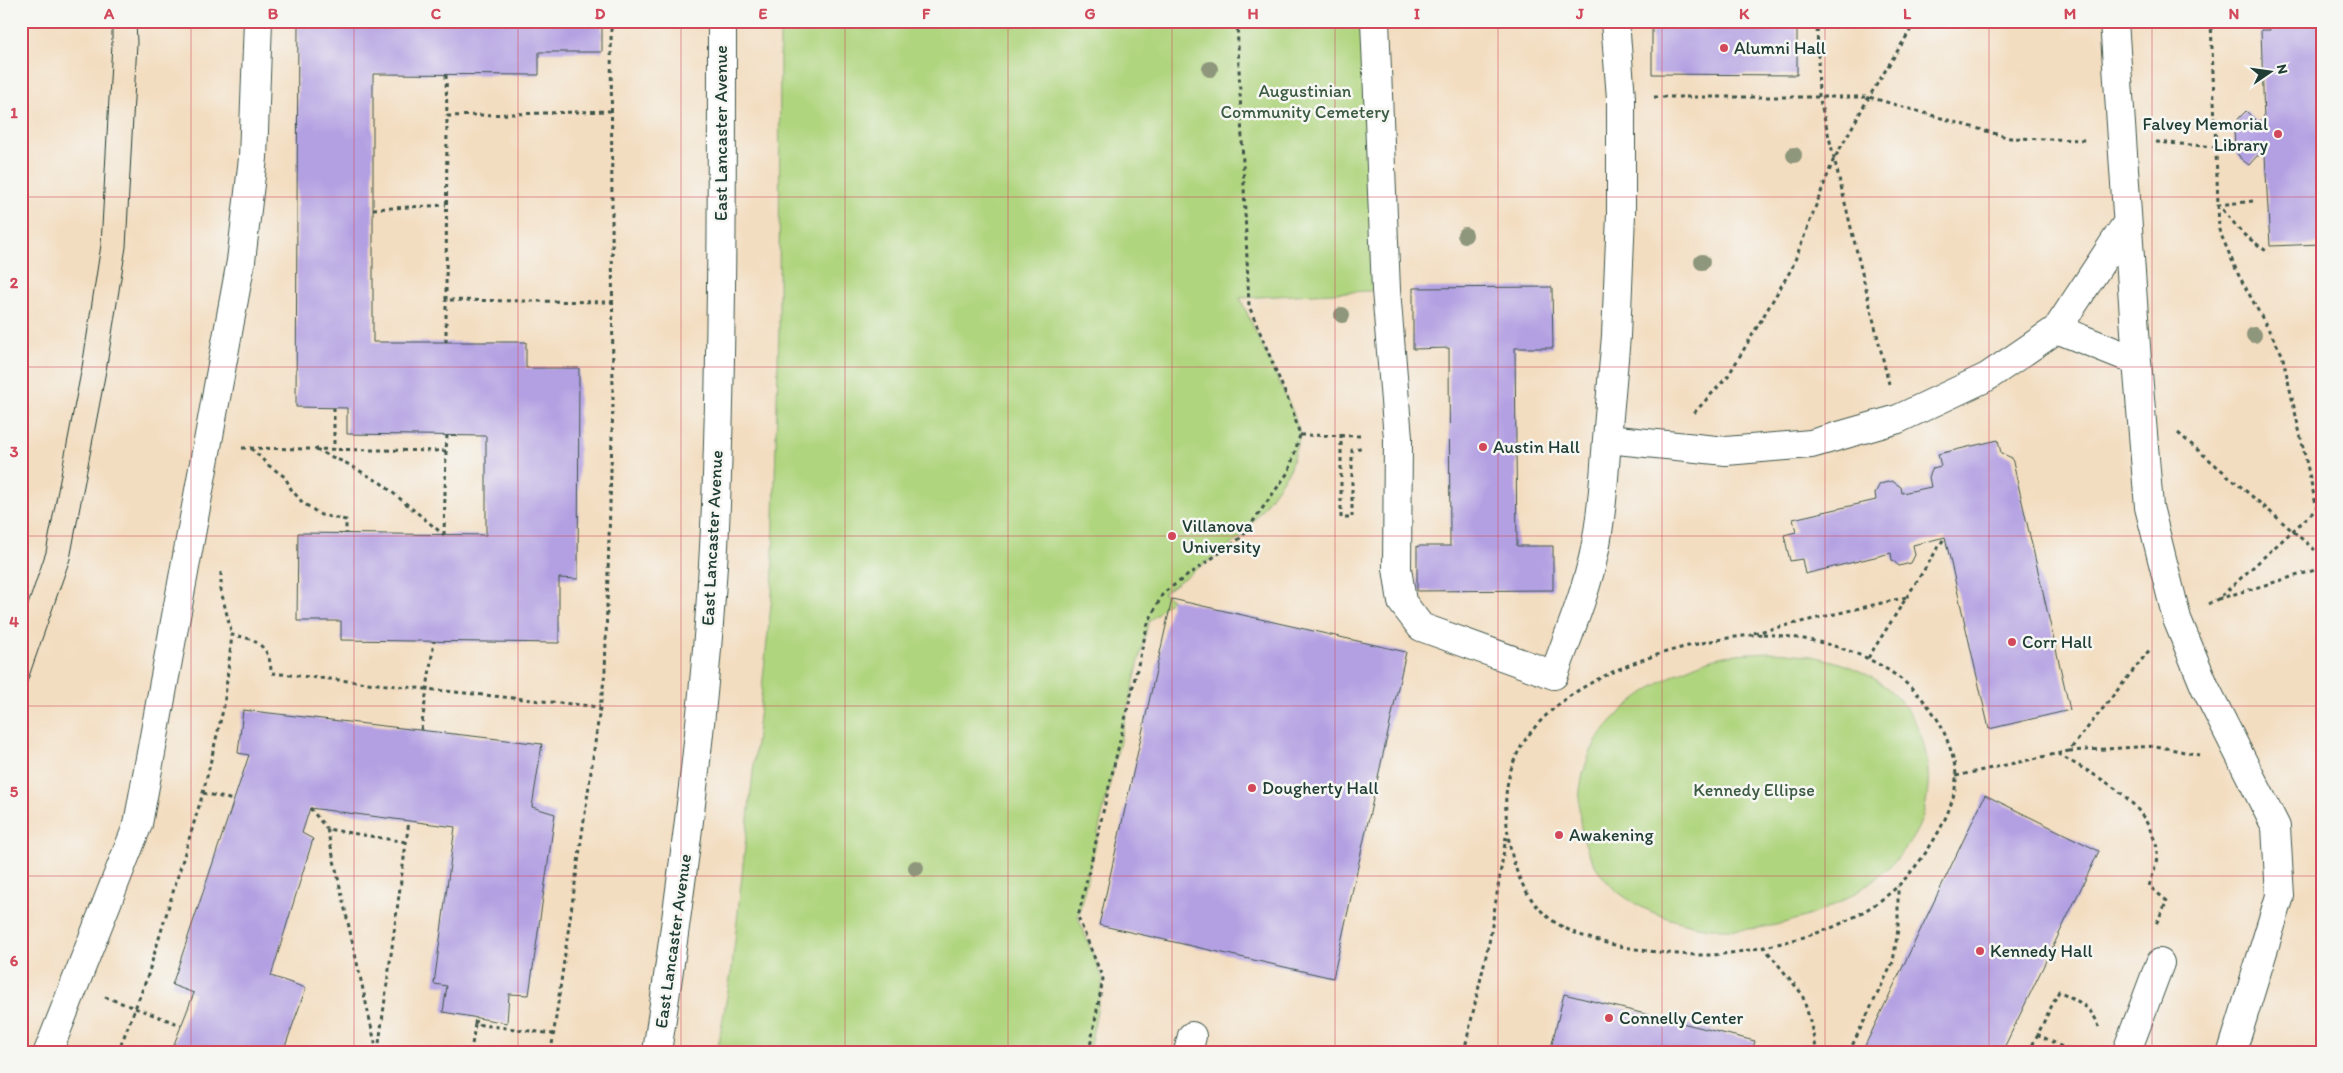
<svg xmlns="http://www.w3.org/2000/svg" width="2343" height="1073" font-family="Itim,sans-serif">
  <rect width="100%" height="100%" fill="#f6f6f2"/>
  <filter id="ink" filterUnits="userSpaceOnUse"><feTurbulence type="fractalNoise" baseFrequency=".02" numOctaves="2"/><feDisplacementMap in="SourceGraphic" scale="10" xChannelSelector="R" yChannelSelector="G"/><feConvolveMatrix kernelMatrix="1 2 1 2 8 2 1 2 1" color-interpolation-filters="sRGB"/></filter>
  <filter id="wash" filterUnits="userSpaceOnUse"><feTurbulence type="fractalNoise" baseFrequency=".0096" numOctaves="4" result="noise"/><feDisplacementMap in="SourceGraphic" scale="20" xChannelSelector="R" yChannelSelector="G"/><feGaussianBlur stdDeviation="1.12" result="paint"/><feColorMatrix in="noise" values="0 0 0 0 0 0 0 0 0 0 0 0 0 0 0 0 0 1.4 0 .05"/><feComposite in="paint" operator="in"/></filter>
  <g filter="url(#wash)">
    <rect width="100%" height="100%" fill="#f3ddc0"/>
    <path fill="#b0d57f" stroke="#68895a" d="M782,21H1375L1386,290L1240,298L1293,412L1300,435L1289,471L1242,537L1163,593L1172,599L1148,623L1078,917L1103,979L1089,1052H717L732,968L772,595L779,327L780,25Z
      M1770,652C1841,654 1915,680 1927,760C1930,783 1928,806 1918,828C1886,893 1790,935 1720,929C1686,926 1650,915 1622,895C1570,857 1567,778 1604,730C1629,698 1678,668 1716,658C1734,653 1752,653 1770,652Z"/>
    <g id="blocks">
      <path fill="#b3a0e2" d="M298,21H602V52H539V75L373,74V342H526V368H579L578,579L559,578V643L341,640V621H297L298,533L486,535V436L347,434V408L296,407Z
        M1652,21H1797V75L1652,74Z
        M2269,21H2322V244L2270,246L2265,155L2257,156L2249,165L2241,159L2235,150L2234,129L2239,118L2246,111L2256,121L2264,120L2261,30H2270Z
        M1552,287L1553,348H1515L1517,546H1553V590L1417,591V546H1450L1449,348L1413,349V288Z
        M1998,440L2001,453L2012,458L2070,710L1989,729L1945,537L1913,545L1915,555L1911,563L1899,566L1892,560L1891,553L1805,574L1802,559L1790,561L1784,535L1796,532L1793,519L1876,500L1875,493L1880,484L1892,481L1901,487L1902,493L1931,487L1929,477L1933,468L1941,466L1938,454Z
        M1172,599L1406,652L1333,978L1099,925Z
        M243,710L542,744L532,807L555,814L529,995L509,994L507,1023L443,1012L447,986L434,984L455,827L310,808L302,833L313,839L271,976L306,988L283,1052H171L194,993L172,985L249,755L238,753Z
        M1985,795L2099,851L2002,1052H1862Z
        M1564,994L1755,1041L1752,1052H1550Z"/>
    </g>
  </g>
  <g filter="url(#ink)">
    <use href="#blocks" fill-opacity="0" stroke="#3f5549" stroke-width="1"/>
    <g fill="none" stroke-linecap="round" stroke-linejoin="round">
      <defs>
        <path id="minor" d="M1375,21L1386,290L1398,438L1397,568L1402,602L1421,627L1554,675C1568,635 1585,596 1594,554C1602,516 1604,478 1607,439
          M1615,21L1621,98V214L1616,336L1607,439L1726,451L1811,444L1898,419L1987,377L2057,329L2127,223
          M2114,21L2137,361L2149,507L2177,619L2205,687L2276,827L2280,896L2232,1052
          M2057,329L2137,361
          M2128,1048L2160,963
          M48,1052L138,824L241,261L253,158L258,21
          M1188,1052L1192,1036"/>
        <path id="highway" d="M657,1052C684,870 709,688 716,504C722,344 722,182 722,21"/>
      </defs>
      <use href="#minor" stroke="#3f5549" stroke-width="30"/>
      <use href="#highway" stroke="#3f5549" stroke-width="30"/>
      <path stroke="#3f5549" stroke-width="3" stroke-dasharray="4 4" stroke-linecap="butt" d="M1817,21L1819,96L1889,384
        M2211,21L2219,230L2238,274L2282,354L2317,509
        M446,75L447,116
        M1654,97H1869L2010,138L2087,140
        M611,111L447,116L446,300L612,302
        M2156,142L2216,147
        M2253,201L2219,205L2243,234L2269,253
        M373,209L446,205
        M446,342V300
        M334,408V449
        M1694,413L1728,376L1792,268L1833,161L1869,97L1916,21
        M2178,433L2322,556
        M1341,434V518H1352V450L1364,447
        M1300,435L1364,436
        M242,448L446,451L447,435
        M251,448L268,465L285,477L291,489L302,502L321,515L346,520V533
        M316,450L346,463L381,483L444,535
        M444,535L446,451
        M221,572V591L232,635
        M2218,599L2322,568
        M2208,604L2218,599L2322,504
        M1754,633L1907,597
        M1763,634C1829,639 1894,657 1934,714C1944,728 1956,760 1956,777C1956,812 1924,860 1900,884C1885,899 1863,913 1844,922C1816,937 1739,955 1707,955C1663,955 1582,946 1548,917C1517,891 1508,851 1506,812C1498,691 1668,641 1763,634Z
        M1868,658L1945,537
        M421,730L434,641
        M2069,751L2156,746L2199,755
        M2058,754C2095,776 2136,793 2152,834C2154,839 2157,844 2157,849C2158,862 2153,874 2149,886L2167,901L2155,926
        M1956,776L2069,751L2151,648
        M203,793L234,800
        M310,808L327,829
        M1763,946L1802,994L1809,1017L1817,1052
        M105,997L181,1025
        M475,1024L476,1018
        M2037,1034L2072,1052
        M378,1051L409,821
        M118,1052L147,978L203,793L224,706L232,635C256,638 271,647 271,673L600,707
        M359,1052L361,1048L371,1052
        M377,1052L327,829L406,842
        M471,1052L475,1024L553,1034
        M551,1052L605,673L613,403L611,21
        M1089,1052L1103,979L1078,917L1148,623L1163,593L1242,537L1289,471L1300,435L1293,412L1249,306L1237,21
        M1464,1052L1490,938L1506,837
        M1849,1052L1893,962L1898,929V886
        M2029,1052L2059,991C2077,1001 2092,1006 2099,1027"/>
      <use href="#minor" stroke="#fff" stroke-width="28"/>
      <use href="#highway" stroke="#fff" stroke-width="28"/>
      <path stroke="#1f3d34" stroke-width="1" d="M21,625L46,552L82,367L101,245L112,43V21
        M21,699L70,559L106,371L126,247L137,43L136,21"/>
    </g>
    <g fill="#8e967b">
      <circle cx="1210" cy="69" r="8"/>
      <circle cx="1794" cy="155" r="8"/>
      <circle cx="1465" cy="235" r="8"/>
      <circle cx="1702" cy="262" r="8"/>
      <circle cx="1342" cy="315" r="8"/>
      <circle cx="2254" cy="335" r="8"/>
      <circle cx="916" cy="868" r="8"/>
    </g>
  </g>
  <path fill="none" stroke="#d1495b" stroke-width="1" stroke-opacity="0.55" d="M191,21V1052M354,21V1052M518,21V1052M681,21V1052M845,21V1052M1008,21V1052M1172,21V1052M1335,21V1052M1498,21V1052M1662,21V1052M1825,21V1052M1989,21V1052M2152,21V1052M21,197H2322M21,367H2322M21,536H2322M21,706H2322M21,876H2322"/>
  <g fill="#d1495b" stroke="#f6f6f2" stroke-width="2">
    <circle cx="1724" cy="48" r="5"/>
    <circle cx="2278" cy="134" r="5"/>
    <circle cx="1483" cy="447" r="5"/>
    <circle cx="1172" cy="536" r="5"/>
    <circle cx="2012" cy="642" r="5"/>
    <circle cx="1252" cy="788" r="5"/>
    <circle cx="1559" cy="835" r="5"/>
    <circle cx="1980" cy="951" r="5"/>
    <circle cx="1609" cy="1018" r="5"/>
  </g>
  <g text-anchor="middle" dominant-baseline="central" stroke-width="5" stroke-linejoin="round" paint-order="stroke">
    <g font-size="18" fill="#1f3d34" stroke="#f6f6f2" text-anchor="start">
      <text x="1734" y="48">Alumni Hall</text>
      <text x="2268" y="124" text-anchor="end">Falvey Memorial<tspan x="2268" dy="21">Library</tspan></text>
      <text x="1493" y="447">Austin Hall</text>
      <text x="1182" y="526">Villanova<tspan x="1182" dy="21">University</tspan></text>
      <text x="2022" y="642">Corr Hall</text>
      <text x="1262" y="788">Dougherty Hall</text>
      <text x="1569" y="835">Awakening</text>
      <text x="1990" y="951">Kennedy Hall</text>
      <text x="1619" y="1018">Connelly Center</text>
    </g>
    <g font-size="18" fill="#3c5b43" stroke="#f6f6f2">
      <text x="1305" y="91">Augustinian<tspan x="1305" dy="21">Community Cemetery</tspan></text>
      <text x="1754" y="790">Kennedy Ellipse</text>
    </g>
    <g font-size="18" fill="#1f3d34" stroke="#f6f6f2">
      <text transform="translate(721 133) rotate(-90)">East Lancaster Avenue</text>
      <text transform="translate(712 538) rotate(-87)">East Lancaster Avenue</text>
      <text transform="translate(673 941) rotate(-82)">East Lancaster Avenue</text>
    </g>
  </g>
  <rect width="2343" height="1073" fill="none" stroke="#f6f6f2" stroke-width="55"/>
  <g transform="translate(2270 72) rotate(77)" stroke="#f6f6f2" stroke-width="4" paint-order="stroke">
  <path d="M0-4L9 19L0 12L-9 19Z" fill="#1f3d34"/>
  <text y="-8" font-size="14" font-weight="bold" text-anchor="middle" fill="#1f3d34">N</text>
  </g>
  <rect x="28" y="28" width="2288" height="1018" fill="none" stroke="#d1495b" stroke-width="2"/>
  <g font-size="16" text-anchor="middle" font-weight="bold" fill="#d1495b">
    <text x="109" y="19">A</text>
    <text x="273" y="19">B</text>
    <text x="436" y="19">C</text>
    <text x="600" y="19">D</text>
    <text x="763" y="19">E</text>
    <text x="926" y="19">F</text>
    <text x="1090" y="19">G</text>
    <text x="1253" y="19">H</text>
    <text x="1417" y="19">I</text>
    <text x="1580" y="19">J</text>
    <text x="1744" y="19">K</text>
    <text x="1907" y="19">L</text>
    <text x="2070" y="19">M</text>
    <text x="2234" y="19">N</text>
    <text x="14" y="118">1</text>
    <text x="14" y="288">2</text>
    <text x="14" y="457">3</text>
    <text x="14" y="627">4</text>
    <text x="14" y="797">5</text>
    <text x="14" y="966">6</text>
  </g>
</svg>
